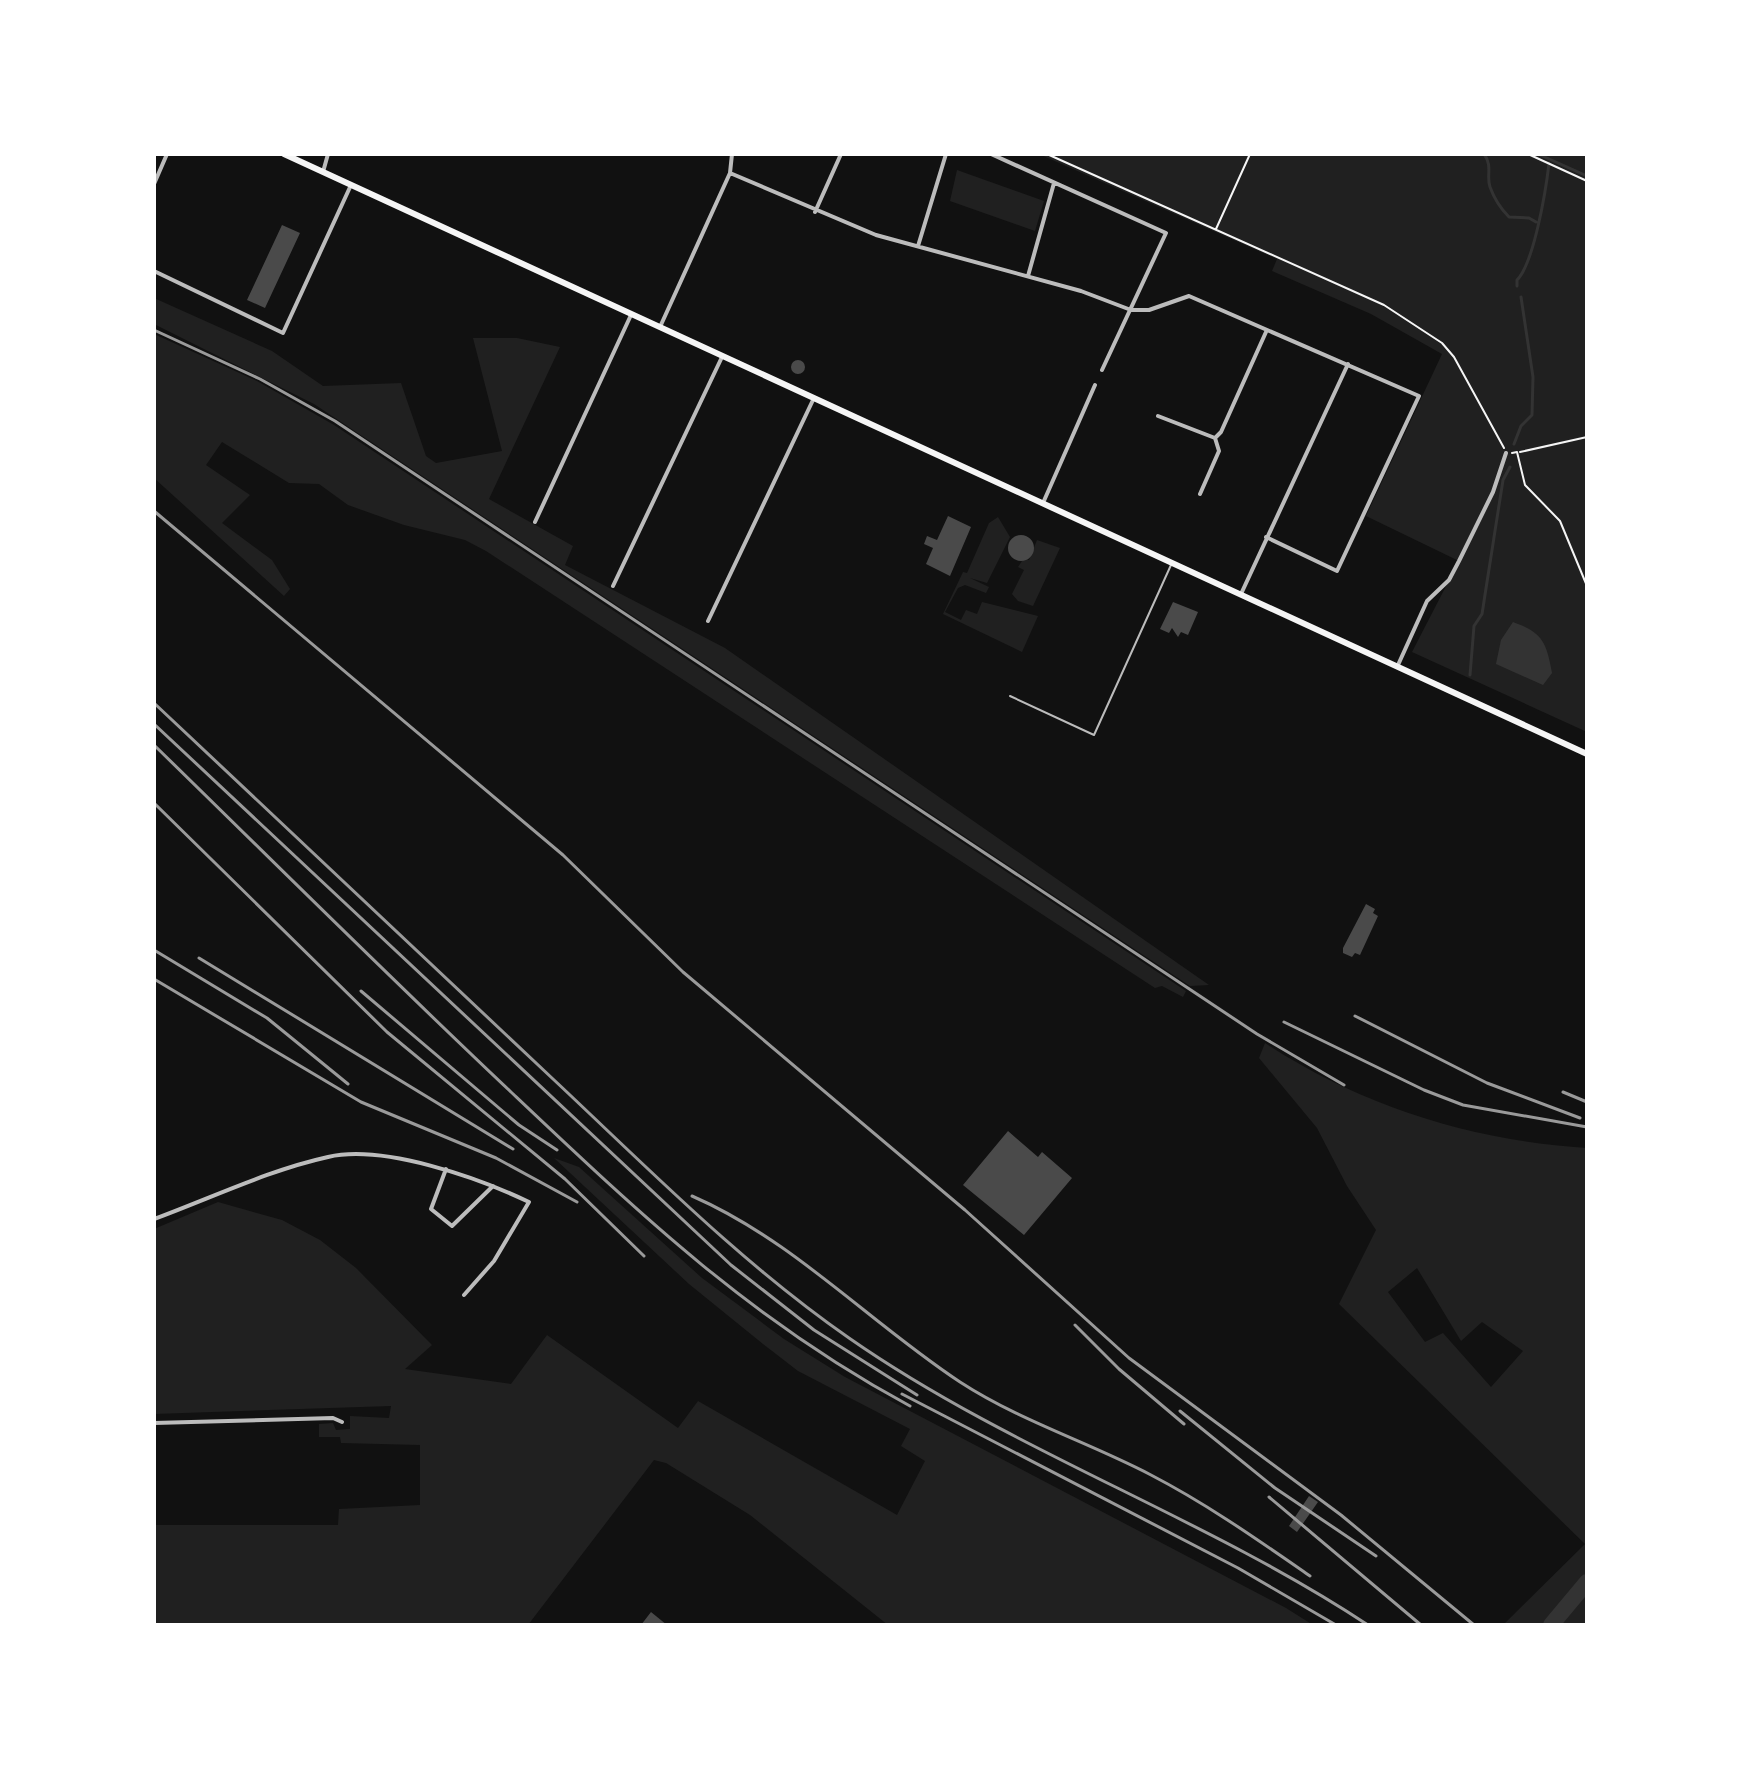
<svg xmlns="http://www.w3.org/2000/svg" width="1741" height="1779" font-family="Manrope,sans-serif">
  <rect width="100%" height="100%" fill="#111"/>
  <path fill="#202020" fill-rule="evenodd" d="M1039,154H1587V732L1412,652L1459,561L1366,516L1442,354L1371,314L1272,271L1277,259Z
    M957,170L1044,201L1035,231L950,201Z
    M154,298L272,351L323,386L401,383L426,456L436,463L502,451L473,338H517L560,347L489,499L573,546L565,565L725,648L1209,985L1190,986L314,404L154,324Z
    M154,334L257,381L334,425L1186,991L1183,997L1162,986L1155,988L486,551L465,540L404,525L348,505L319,484L289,483L222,442L206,465L250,495L222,523L272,560L290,589L284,596L154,478Z
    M998,517L1010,537L987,583L970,578L989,587L986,593L965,585L958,588L945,612L961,620L966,610L977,614L982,602L1038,616L1022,652L943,614L963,572L967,573L989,523Z
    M1037,540L1060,548L1033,606L1018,601L1012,594L1024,570L1018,567L1024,558L1029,560Z
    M1265,1043C1361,1106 1473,1141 1587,1148V1625H1503L1585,1544L1339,1304L1376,1230L1347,1186L1317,1128L1259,1058ZM1417,1268L1461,1341L1482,1322L1523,1351L1491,1387L1443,1333L1425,1342L1388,1292Z
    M554,1158L579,1167L702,1278L784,1339L845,1377L1286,1608L1313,1625H888L750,1515L666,1463L654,1460L528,1625H154V1525H338L339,1509L420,1505V1445L341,1443L340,1437H319V1424L333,1423L336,1430L350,1429V1416L389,1418L391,1406L154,1414V1229L218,1202L282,1220L320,1240L356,1268L432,1345L405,1369L511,1384L547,1335L678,1428L698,1401L897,1515L925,1461L901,1446L910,1429L798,1371L763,1344L689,1284Z"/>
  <path fill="#333" d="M1513,622C1543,633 1546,642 1552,673L1543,685L1496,664L1501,640Z"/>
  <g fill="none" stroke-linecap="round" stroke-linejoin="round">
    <path stroke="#333" stroke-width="3" d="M1484,154C1493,166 1486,176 1490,187C1494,198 1501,209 1509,217L1529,218L1536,222
      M1538,154L1587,176
      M1517,286V280C1534,263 1546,190 1549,163
      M1514,444L1521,426L1532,415L1533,377L1521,297
      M1470,675L1474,626L1482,614L1503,480L1510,467"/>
    <path stroke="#333" stroke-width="16" d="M1551,1625L1587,1582"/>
  </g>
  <path fill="#4a4a4a" d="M282,225L300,233L265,308L247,300Z
    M791 367a7 7 0 1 1 14 0a7 7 0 1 1-14 0Z
    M948,516L971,527L950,576L926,564L933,548L924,544L927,536L937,540Z
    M1008 548a13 13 0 1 1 26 0a13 13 0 1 1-26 0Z
    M1173,602L1198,612L1188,635L1181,632L1178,637L1172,628L1169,633L1160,629Z
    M1366,904L1375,909L1373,913L1378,916L1360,955L1355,953L1352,957L1343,953V948Z
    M1008,1131L1038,1157L1042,1152L1072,1178L1024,1235L963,1185Z
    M1309,1496L1318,1502L1297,1532L1289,1526Z
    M651,1612L667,1625H641Z"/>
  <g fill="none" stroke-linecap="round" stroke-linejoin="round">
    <path stroke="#f5f5f5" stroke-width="2" d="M1047,154L1384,305L1442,343L1454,357L1504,448
      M1528,154L1587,181
      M1216,229L1250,154
      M1520,452L1587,437
      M1512,453L1517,452L1525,485L1560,521L1587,586"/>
    <path stroke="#bcbcbc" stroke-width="2" d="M1010,696L1094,735L1171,565"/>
    <path stroke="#bcbcbc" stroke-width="4" d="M732,154L730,173L876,235L1081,291L1131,310H1149L1189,296L1419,396L1337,571L1266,537
      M991,154L1166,233L1102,370
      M323,172L328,154
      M154,184L167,154
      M815,212L841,154
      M918,246L946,154
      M154,271L283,333L351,185
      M1028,276L1054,183
      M660,327L730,173
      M1158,416L1215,438
      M1200,494L1219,451L1215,438L1221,432L1266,332
      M1043,503L1095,385
      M535,522L631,315
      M613,586L722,357
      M1241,594L1348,364
      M708,621L813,400
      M1398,665L1427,601L1449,580L1459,561L1493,492L1506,453
      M446,1169L431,1209L452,1226L493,1186
      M154,1219C211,1198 269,1170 328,1157C383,1144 479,1178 529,1202L494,1261L464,1295
      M154,1423L333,1418L342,1422"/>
    <path stroke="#f5f5f5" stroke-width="6" d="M284,154L1587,754"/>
    <path stroke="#9a9a9a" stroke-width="3" d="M154,330L260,379L335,421L1257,1034L1344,1085
      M154,511L563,855L683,972L965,1210L1129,1358L1341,1515L1474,1625
      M154,703C287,828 420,953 553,1079C648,1168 741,1263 849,1338C1011,1451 1203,1516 1368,1625
      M154,724L731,1265L814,1330L917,1395
      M154,745C273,861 390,978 511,1092C641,1215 751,1320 910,1406
      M154,803L387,1032L565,1179L644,1256
      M154,950L267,1018L348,1084
      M199,958L513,1149
      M154,979L361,1102L496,1158L577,1202
      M361,991L519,1125L557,1150
      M1355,1016L1487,1083L1580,1118
      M1284,1022L1424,1090L1463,1105L1587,1127
      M1563,1092L1587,1102
      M692,1196C793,1240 869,1322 960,1382C1020,1421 1088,1442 1151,1475C1207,1504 1258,1540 1310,1576
      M1075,1325L1119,1369L1184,1424
      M902,1394L1238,1568L1336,1625
      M1180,1411L1275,1488L1376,1556
      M1269,1497L1421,1625"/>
  </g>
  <rect width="1741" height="1779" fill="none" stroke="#ffffff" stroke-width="312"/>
</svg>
